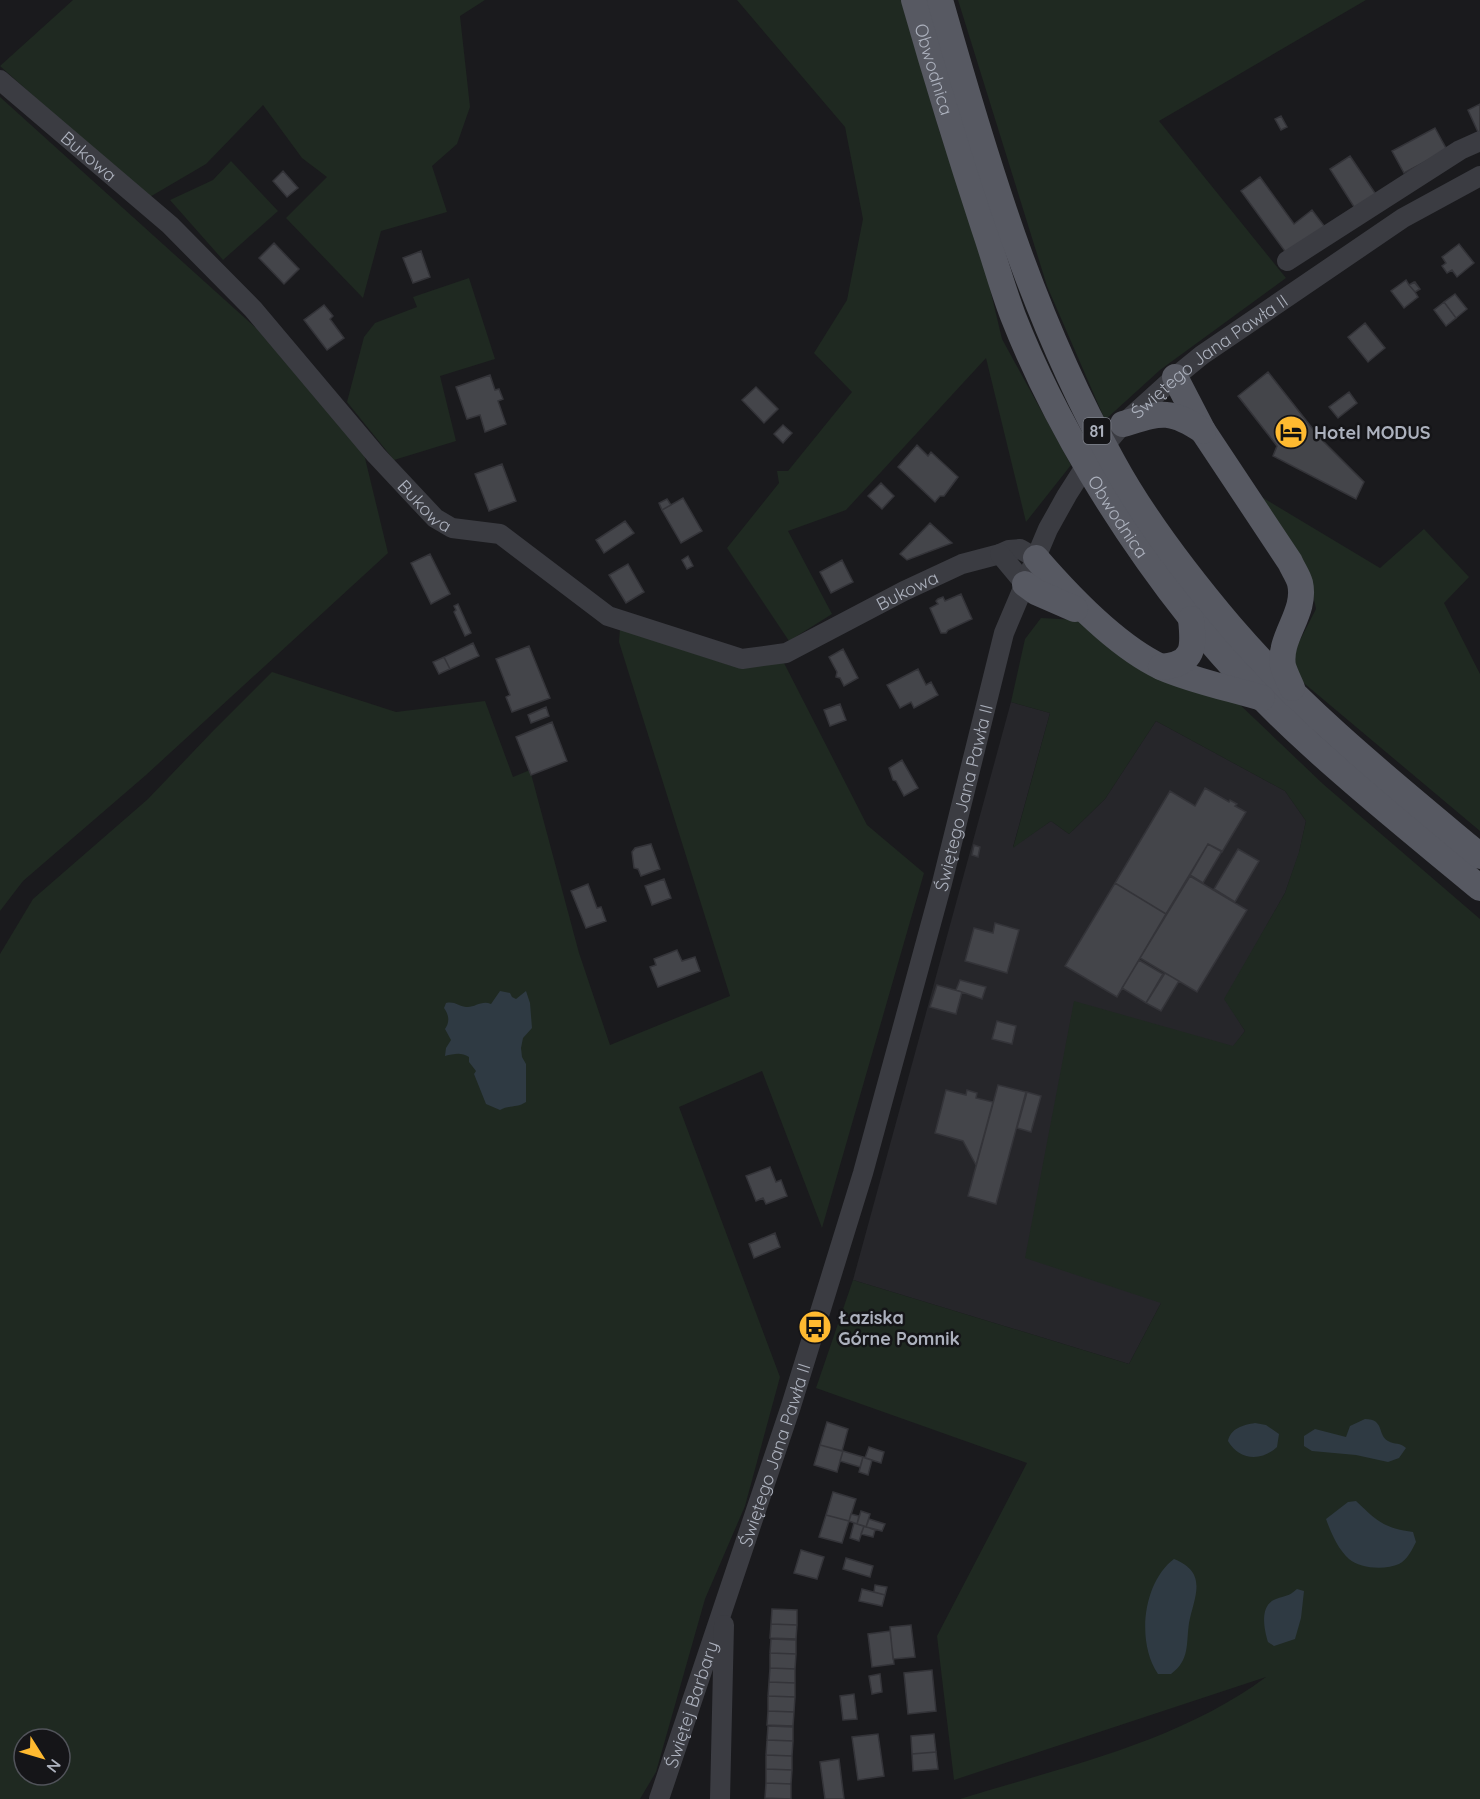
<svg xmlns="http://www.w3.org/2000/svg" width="1480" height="1799" font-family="Quicksand,sans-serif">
  <rect width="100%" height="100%" fill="#1a1a1d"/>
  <path fill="#26262a" d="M1011,702L1050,713L1013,847L1051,821L1069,834L1105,799L1156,721L1285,791L1306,821L1299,853L1285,893L1225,999L1245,1031L1233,1047L1224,1044L1161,1303L1129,1364L853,1280Z"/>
  <path fill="#1f2921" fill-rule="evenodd" d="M73,0H485L460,16L470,107L457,144L432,166L447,212L381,231L363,298L286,218L327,177L302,158L263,105L206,164L148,198L0,66Z
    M737,0H901L940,133L983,259L1002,339L1071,465L1026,522L986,358L846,510L788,531L832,614L789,641L727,548L779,483L777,471H788L852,392L814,353L847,300L863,219L845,127Z
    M958,0H1366L1159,121L1286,278L1160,370L1105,420L1047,286Z
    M0,97L257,329L364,454L388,553L146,775L23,881L0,911Z
    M231,161L278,211L223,260L170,200L213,180Z
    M469,278L495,359L440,376L456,441L394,460L347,402L364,337L375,323L417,307L413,297Z
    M1260,496L1380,568L1424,529L1469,577L1444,603L1480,674V831L1299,679L1294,659L1298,644L1316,609L1310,580Z
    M1041,618L1078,620L1235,700L1323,784L1480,919V1799H960C1063,1767 1179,1742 1266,1677L954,1780L937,1636L1027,1463L816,1388L853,1280L1129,1364L1161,1303L1025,1258L1074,1001L1233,1046L1245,1031L1224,999L1285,893L1299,852L1306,821L1285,791L1156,721L1105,799L1069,834L1051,821L1013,848L1050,713L1011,702L1025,639Z
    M620,629L732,666L784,663L867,825L924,873L822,1228L762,1071L679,1107L780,1377L745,1506L705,1599L656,1772L640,1799H0V954L33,899L148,799L213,731L272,672L396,712L485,701L513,777L530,770L579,953L610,1045L730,996L619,642ZM24,1739H60V1775H24Z"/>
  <path fill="#2f3a43" d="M500,991L510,993L512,997L516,999L526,991L530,1003L532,1028L523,1038L521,1048L522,1057L526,1064V1102C517,1108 509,1105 500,1110L486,1104L474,1074L476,1071L469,1062V1057C461,1052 454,1054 445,1056L446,1048L451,1040L445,1029C450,1022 449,1015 444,1008L446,1003C455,1001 458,1006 466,1007C475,1008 481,1000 491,1004Z
    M1365,1419C1385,1419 1377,1435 1388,1441C1395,1445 1400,1442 1406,1448L1399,1458L1388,1462L1356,1455L1312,1451L1304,1446V1436L1315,1429L1346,1437L1350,1426Z
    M1255,1423L1266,1425L1279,1434L1277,1447C1261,1462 1239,1460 1228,1441C1231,1428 1243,1425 1255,1423Z
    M1356,1501C1377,1521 1383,1528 1413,1532L1416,1542C1412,1550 1407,1560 1399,1564C1386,1570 1360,1569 1349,1559C1338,1549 1331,1533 1326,1519L1348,1502Z
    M1174,1559C1209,1573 1194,1597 1189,1623C1186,1644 1190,1660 1171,1674H1158C1136,1642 1143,1582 1174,1559Z
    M1297,1589L1304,1591L1301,1618L1295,1639L1274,1646L1268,1642C1264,1629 1259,1605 1276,1599C1286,1595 1288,1597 1297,1589Z"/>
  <path fill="#44454a" stroke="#343439" stroke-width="1.5" d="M1480,104V132H1478L1468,110Z
    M1281,116L1287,127L1281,130L1275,119Z
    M1435,128L1447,150L1404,173L1392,151Z
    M1350,156L1377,196L1356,210L1330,169Z
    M283,171L298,188L287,197L273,181Z
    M1260,177L1294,224L1312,210L1325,227L1287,254L1241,191Z
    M274,243L299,269L284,284L259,258Z
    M1459,244L1474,263L1457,277L1452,270L1447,273L1442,266L1446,263L1442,257Z
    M421,251L430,277L413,283L403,258Z
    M1406,280L1409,285L1415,282L1420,289L1415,292L1418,297L1404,308L1391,291Z
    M1414,282L1420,289L1415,292L1409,285Z
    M1455,294L1467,309L1456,318L1444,302Z
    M1444,302L1456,318L1446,326L1434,310Z
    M324,305L333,316L330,319L344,338L327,350L304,320Z
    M1365,323L1385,348L1368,362L1348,337Z
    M1268,372L1320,438L1364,482L1356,499L1273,456L1277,446L1238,396Z
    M490,375L495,390L499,389L503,399L498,401L506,424L485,432L480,415L467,419L456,387Z
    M756,387L778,409L764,423L742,400Z
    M1349,392L1357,403L1338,418L1329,407Z
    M783,425L792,433L783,443L774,434Z
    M917,445L928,456L931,452L958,477L944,496H940L935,502L898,467Z
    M502,464L516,501L489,511L475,474Z
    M881,483L894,496L882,509L868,496Z
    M683,498L702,531L681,543L662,510Z
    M667,499L671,505L662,510L659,503Z
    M625,521L634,533L604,553L596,540Z
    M930,523L952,543L907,560L900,554Z
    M430,554L450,594L431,604L411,563Z
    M688,556L693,566L687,569L682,560Z
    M842,560L853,582L831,593L820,572Z
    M628,564L644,592L626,603L609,575Z
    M961,594L972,619L948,630L946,633H941L930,608L938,604L936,601L938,599L943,597L945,601Z
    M458,604L471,633L465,636L454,612L456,610L454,606Z
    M473,643L479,656L450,669L444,657Z
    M529,646L550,698L512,712L506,697L510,695L496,659Z
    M843,649L858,678L844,686L840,678L836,677L837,672L829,657Z
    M444,657L450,669L439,674L433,662Z
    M918,669L926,685L931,682L938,695L914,708L911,702L900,708L887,685Z
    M840,704L846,720L830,726L824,710Z
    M546,707L549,716L531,723L528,715Z
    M552,722L567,761L531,775L516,737Z
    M902,760L918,788L904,796L896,781L893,780L889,768Z
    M1205,788L1229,802L1230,800L1237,804L1235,806L1246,812L1222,852L1208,844L1166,914L1115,883L1170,791L1195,806Z
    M651,844L660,869L641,876L638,869L634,868L632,852L635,848Z
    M1208,844L1222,851L1203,883L1190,875Z
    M974,845L980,847L978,857L972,855Z
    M1238,849L1259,861L1235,902L1214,889Z
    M1190,876L1247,910L1197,992L1140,958Z
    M664,879L671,898L652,905L645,886Z
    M1115,883L1166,914L1117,997L1065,966Z
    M588,884L597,908L601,907L606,921L586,928L571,891Z
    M995,923L1019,930L1007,973L965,961L974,928L993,933Z
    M677,950L682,961L695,957L700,971L658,987L650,967L656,965L654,959Z
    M1139,960L1163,974L1146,1003L1122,988Z
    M1165,973L1179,981L1161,1011L1146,1003Z
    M960,980L986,987L982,999L956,990Z
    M937,985L962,992L956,1014L930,1007Z
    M997,1021L1016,1026L1012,1044L992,1039Z
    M998,1085L1026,1092L996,1204L968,1196Z
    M946,1090L966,1095L967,1090L977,1093L976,1098L993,1102L976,1165L963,1141L935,1133Z
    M1027,1092L1041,1096L1031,1132L1017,1128Z
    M770,1167L776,1182L781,1180L787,1196L766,1204L763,1198L756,1201L746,1176Z
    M775,1233L780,1247L754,1258L749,1244Z
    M827,1422L848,1429L842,1451L820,1445Z
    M820,1445L843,1451L837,1472L814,1465Z
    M869,1447L884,1452L881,1463L865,1458Z
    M843,1451L863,1457L860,1467L840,1461Z
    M863,1457L872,1460L868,1475L859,1472Z
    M833,1492L856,1499L849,1521L826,1515Z
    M861,1511L870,1514L866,1527L857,1524Z
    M851,1514L859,1516L857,1524L849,1521Z
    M826,1515L849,1521L842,1543L819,1537Z
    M869,1519L885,1524L882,1531L866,1527Z
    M854,1523L864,1526L859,1541L850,1538Z
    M864,1526L875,1530L873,1537L861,1534Z
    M801,1550L824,1557L817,1579L794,1573Z
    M846,1558L873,1566L870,1577L843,1569Z
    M875,1585L887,1587L885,1595L874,1592Z
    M862,1589L885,1595L882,1606L859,1601Z
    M772,1609L797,1610V1625L771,1624Z
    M771,1624L797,1625L796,1639L770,1638Z
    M911,1625L915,1657L893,1659L890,1627Z
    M890,1631L894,1664L872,1667L868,1634Z
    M771,1639L796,1640V1654L770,1653Z
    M770,1653L796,1654L795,1669L770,1668Z
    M770,1668L795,1669V1683L769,1682Z
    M932,1670L936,1711L908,1714L904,1673Z
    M880,1674L882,1692L872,1694L869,1676Z
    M769,1682L795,1683V1697L768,1696Z
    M854,1694L857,1719L843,1720L840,1696Z
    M768,1696L795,1697L794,1712L768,1711Z
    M768,1711L794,1712L793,1726L767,1725Z
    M768,1726L793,1727V1741L767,1740Z
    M878,1734L884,1776L858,1780L852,1737Z
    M934,1734L936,1752L912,1754L911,1736Z
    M767,1740L793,1741L792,1756L766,1755Z
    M936,1752L938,1769L913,1771L912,1754Z
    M766,1755L792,1756V1770L766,1769Z
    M839,1759L844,1799H825L820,1762Z
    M766,1769L792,1770L791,1784L766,1783Z
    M766,1783L791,1784V1799L765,1798Z"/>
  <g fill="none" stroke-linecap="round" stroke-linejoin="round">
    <g stroke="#3b3c42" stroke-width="20">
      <path id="s1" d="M0,80L170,225L253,309L376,455L435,518L452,528L500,534L608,616L742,659L786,653L904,591L962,564L1000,554L1009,550L1020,549L1036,558"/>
      <path d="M1287,261L1460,150L1480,141"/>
      <path d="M1000,554L1025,584"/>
      <path id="s2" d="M659,1799L791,1406L863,1173L942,883L1004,633L1048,529L1067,495L1081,473L1123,424L1175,377L1202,355L1403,218L1480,176"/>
      <path d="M720,1799L724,1625"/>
    </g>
    <g stroke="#575962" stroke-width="26">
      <path id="s3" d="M914,0C936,77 959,152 984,228C994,257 1002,287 1013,316C1054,421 1121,530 1191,618C1273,722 1379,804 1480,888"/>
      <path d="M940,0C985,158 1032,318 1113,462C1145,521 1188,576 1231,627C1305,713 1394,784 1480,856"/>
      <path d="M1175,377L1203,431L1290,562C1293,569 1298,576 1300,583C1307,613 1278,637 1283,666C1285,673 1289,681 1292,688"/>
      <path d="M1123,424C1160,413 1169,408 1203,431"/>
      <path d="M1036,558C1068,595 1117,646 1161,667C1193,681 1229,688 1262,698"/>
      <path d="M1025,584L1036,592L1075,609"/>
      <path d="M1161,667C1195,664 1194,647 1191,619"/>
    </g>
  </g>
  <defs>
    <symbol id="hotel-disc" viewBox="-11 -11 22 22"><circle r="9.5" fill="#ffba30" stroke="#151518"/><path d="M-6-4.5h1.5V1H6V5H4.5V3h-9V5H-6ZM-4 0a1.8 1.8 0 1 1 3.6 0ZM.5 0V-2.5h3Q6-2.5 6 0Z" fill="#111"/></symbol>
    <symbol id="bus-disc" viewBox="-11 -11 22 22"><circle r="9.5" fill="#ffba30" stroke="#151518"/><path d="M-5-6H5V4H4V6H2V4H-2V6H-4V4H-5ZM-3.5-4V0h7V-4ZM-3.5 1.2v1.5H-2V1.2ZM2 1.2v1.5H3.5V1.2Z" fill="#111"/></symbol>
  </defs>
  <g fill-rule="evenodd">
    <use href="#hotel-disc" x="1272" y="413" width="38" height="38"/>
    <use href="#bus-disc" x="796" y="1308" width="38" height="38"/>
  </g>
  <g text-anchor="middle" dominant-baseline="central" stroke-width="5" stroke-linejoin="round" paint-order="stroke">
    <rect fill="#151518" stroke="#7f828c" stroke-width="1.5" x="1083.5" y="418" width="27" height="26" rx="4.5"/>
    <g font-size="16" font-weight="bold" fill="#acb1bd">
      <text x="1097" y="431">81</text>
    </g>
    <g font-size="18" fill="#acb1bd" stroke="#151518">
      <text stroke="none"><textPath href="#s3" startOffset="72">Obwodnica</textPath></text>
      <text stroke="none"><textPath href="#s1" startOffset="117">Bukowa</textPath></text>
      <text stroke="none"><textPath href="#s2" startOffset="1569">Świętego Jana Pawła II</textPath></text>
      <text stroke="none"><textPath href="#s1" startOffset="603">Bukowa</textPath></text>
      <text stroke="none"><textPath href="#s3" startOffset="558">Obwodnica</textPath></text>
      <text stroke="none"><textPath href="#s1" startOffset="1144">Bukowa</textPath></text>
      <text stroke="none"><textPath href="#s2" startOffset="1047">Świętego Jana Pawła II</textPath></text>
      <text stroke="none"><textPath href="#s2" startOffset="363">Świętego Jana Pawła II</textPath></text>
      <text stroke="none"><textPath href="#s2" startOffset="100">Świętej Barbary</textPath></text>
    </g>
    <g font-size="18" font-weight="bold" fill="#acb1bd" stroke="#151518" text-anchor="start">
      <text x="1314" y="432">Hotel MODUS</text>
      <text x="838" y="1317">Łaziska<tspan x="838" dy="21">Górne Pomnik</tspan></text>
    </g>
  </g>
  <g transform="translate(42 1757) rotate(127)"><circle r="28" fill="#151518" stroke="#51535a" stroke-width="1.5"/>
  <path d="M0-4.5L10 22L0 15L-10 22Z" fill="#ffba30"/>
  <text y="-9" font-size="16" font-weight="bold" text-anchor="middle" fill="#acb1bd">N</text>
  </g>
</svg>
